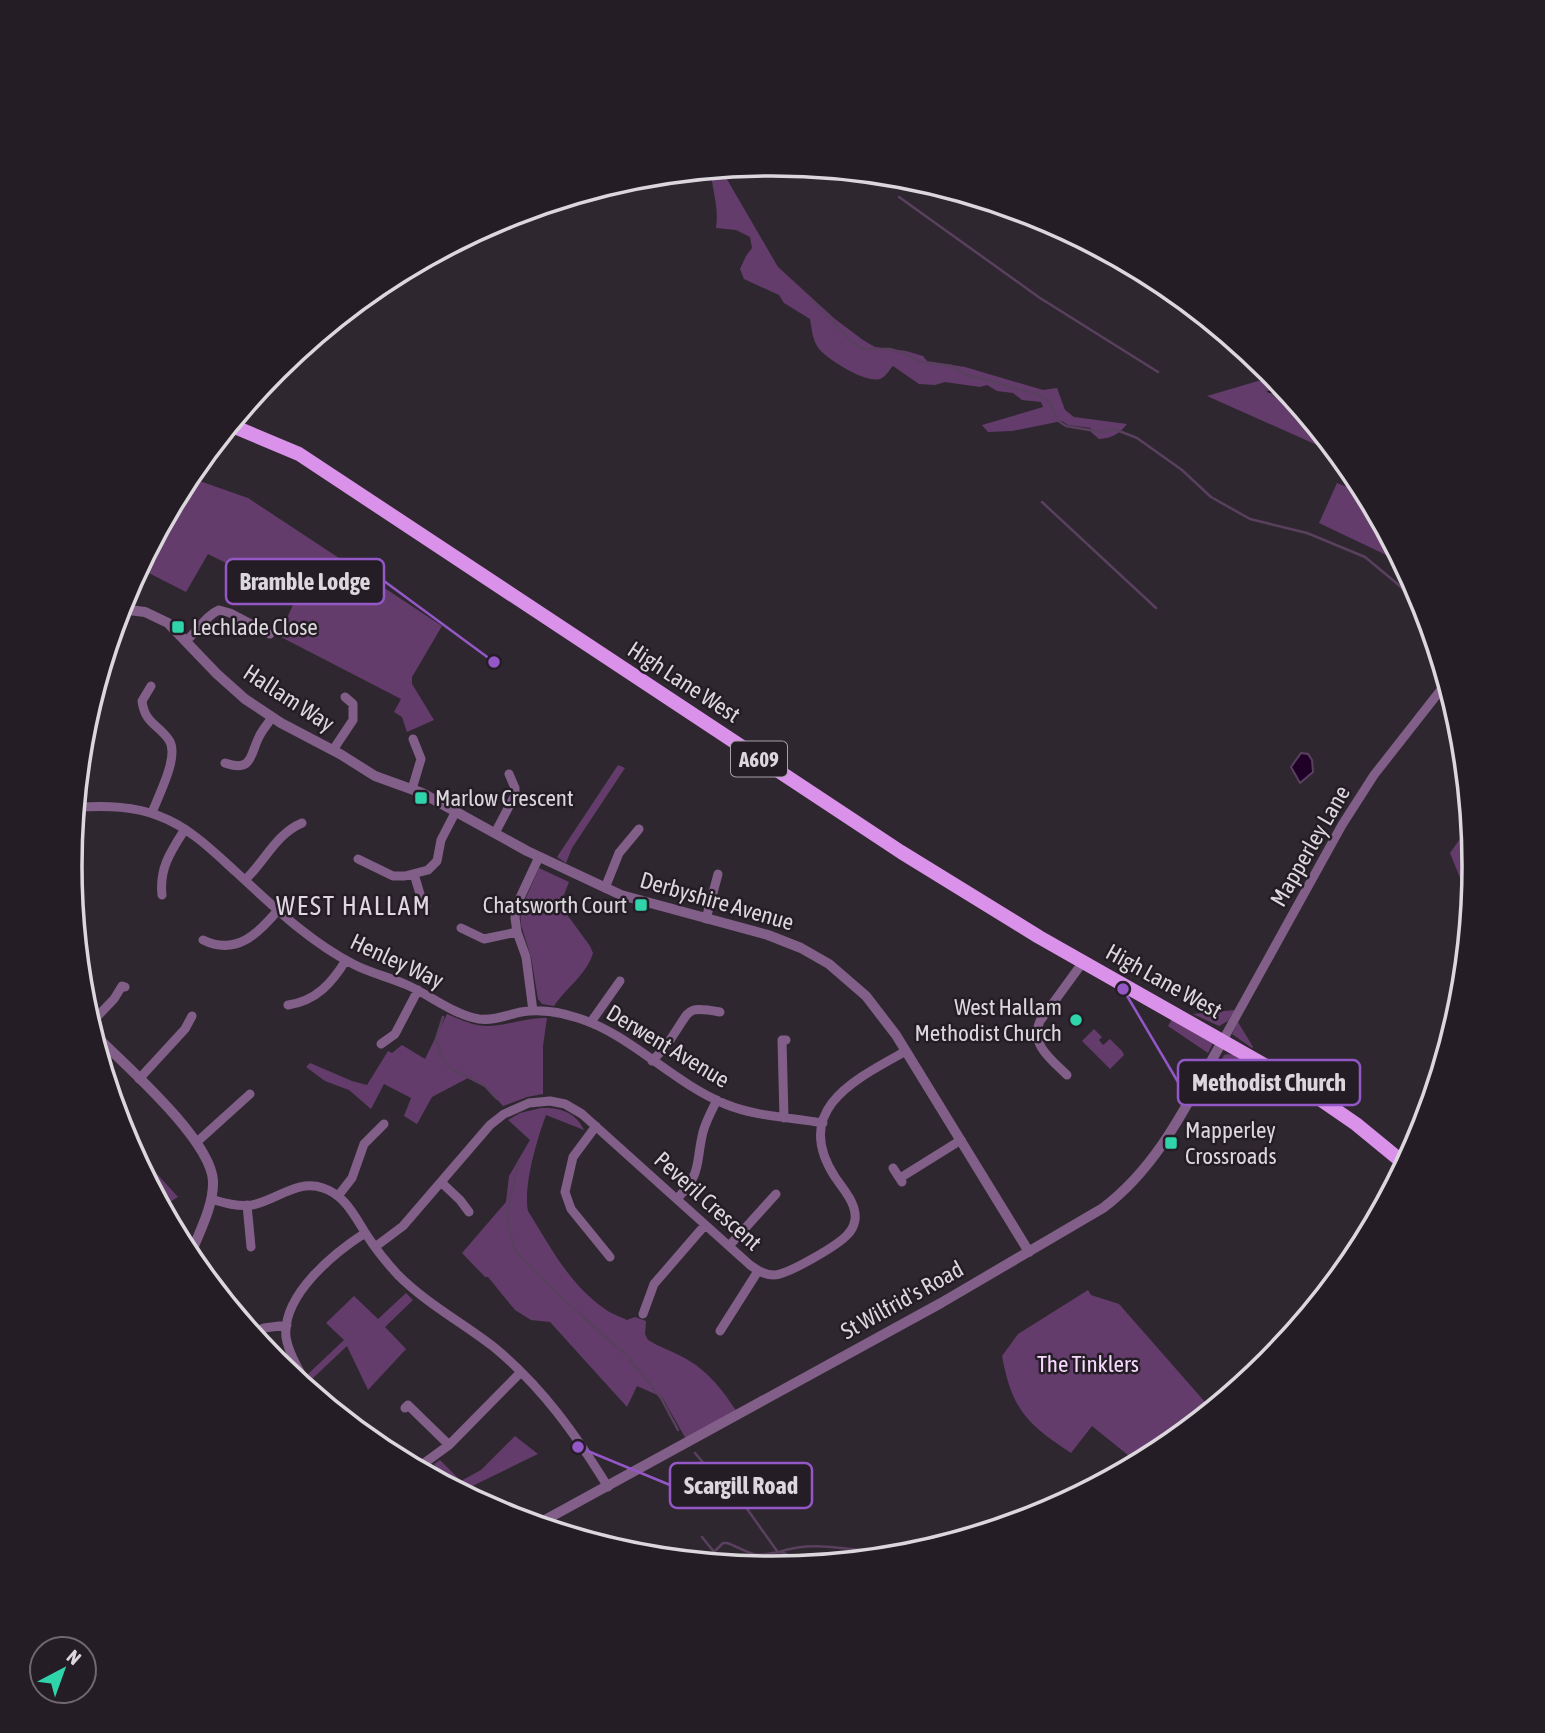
<svg xmlns="http://www.w3.org/2000/svg" width="1545" height="1733" font-family="'Asap Condensed',sans-serif">
  <rect width="100%" height="100%" fill="#2f2730"/>
  <path fill="#643c6c" d="M721,169L778,267L835,319L863,340L875,347L906,351L923,356L927,361L965,367L1043,390L1057,388L1065,410L1074,417L1127,424C1119,434 1112,438 1099,439L1091,432V428L1068,425L1062,421L1012,431L988,432L982,425L1043,407L1041,402L1022,400L1013,393L997,391L987,385L980,387L945,382L935,385L919,384L893,366C890,369 886,376 882,378C869,386 829,360 820,350C812,341 812,329 810,319L784,303L779,295L744,279L740,269L746,256L752,248L750,237L736,230L716,228C719,207 713,194 711,173Z
    M1277,379L1289,394L1284,391L1266,390L1272,396L1280,397L1288,405L1304,413L1336,452L1317,445L1207,396L1258,381Z
    M188,477L248,498L442,626L412,677V684L434,720L407,732L402,717L394,712L401,699L279,636L296,598L208,554L186,592L139,568Z
    M1337,483L1367,495L1403,563L1319,523Z
    M618,765L625,768L572,848L566,863L557,857Z
    M1472,832L1475,867L1471,905L1450,853L1464,833L1468,835Z
    M539,868L569,882L560,905L590,946L593,953C587,974 566,988 554,1006L542,1004L538,999L531,957L521,925L520,911Z
    M1235,1010L1228,1021L1219,1026L1193,1014Z
    M447,1014C459,1019 471,1025 485,1026C505,1027 524,1017 547,1018L543,1046V1094L527,1097L503,1106L485,1086L468,1078L432,1097L417,1124L404,1116L411,1098L384,1084L371,1109L349,1090L325,1081L306,1067L310,1063L352,1081L367,1085L388,1051L392,1053L402,1045L425,1059Z
    M1172,1019L1213,1043L1208,1053L1168,1026Z
    M1238,1022L1253,1047L1252,1048L1232,1034Z
    M1094,1029L1102,1037L1099,1040L1103,1045L1110,1039L1122,1051L1124,1055L1110,1069L1082,1041Z
    M1228,1054L1234,1055L1297,1092L1296,1094L1241,1066L1220,1063L1224,1055Z
    M541,1108C559,1107 576,1112 584,1130L546,1115C537,1139 523,1186 528,1211C549,1245 569,1283 602,1307C609,1313 619,1316 627,1320L635,1317L646,1321L645,1334L648,1340C661,1348 675,1352 688,1360C710,1373 723,1391 737,1412L686,1439L662,1397L637,1386L627,1407L550,1322L531,1320L515,1310L488,1277H485L462,1253L506,1202L509,1176L530,1140L508,1120L520,1113Z
    M126,1140L178,1197L162,1207Z
    M1088,1290L1091,1295L1119,1304L1212,1410L1162,1451L1139,1464L1092,1426L1071,1453C1027,1424 1012,1410 1002,1356L1018,1334Z
    M406,1293L413,1300L385,1327L406,1349L368,1390L347,1346L311,1380L308,1374L344,1340L326,1323L354,1296L378,1319Z
    M515,1436L538,1454L460,1492L449,1486L434,1464L440,1460L461,1481L481,1470Z"/>
  <path fill="#210028" stroke="#59405e" stroke-width="2" d="M1265,390L1284,391L1304,413L1288,405L1280,397L1267,393Z
    M1301,753L1308,754L1312,760L1313,772L1300,783L1291,767Z"/>
  <g fill="none" stroke-linecap="round" stroke-linejoin="round">
    <path stroke="#59405e" stroke-width="2.5" d="M899,197L1040,298L1158,372
      M813,301L851,341L862,349H890L904,353L920,362L952,366L965,374L1040,395L1051,404L1057,420L1066,426L1101,432L1114,429L1137,438L1182,470L1211,497L1250,519L1307,533L1365,557L1400,586L1422,608L1428,618
      M1042,502L1156,608
      M443,1017L436,1039L444,1061L450,1068L485,1086L497,1099
      M519,1161L507,1213L508,1225L515,1250L563,1299L627,1356L661,1398L678,1430
      M695,1453L736,1502L745,1506L777,1551
      M702,1537L714,1552L723,1543H727C736,1546 745,1552 754,1554C778,1558 778,1541 799,1566
      M779,1552C824,1536 868,1559 914,1550"/>
    <path stroke="#825f89" stroke-width="9" d="M186,641C198,631 205,616 219,610L230,613L270,634
      M151,686L142,701C145,724 158,724 169,740C180,756 158,796 152,813
      M333,750L353,720V704L345,697
      M225,763C253,773 250,754 259,737C262,730 268,724 272,717
      M412,789L421,759L413,739
      M81,807C107,806 134,806 159,816C189,827 213,851 236,872C272,905 308,941 353,964C370,973 389,977 407,985C430,995 454,1015 479,1019C494,1021 507,1015 521,1012C540,1009 560,1012 578,1018C630,1034 672,1082 725,1104C757,1117 789,1117 823,1123
      M495,833L515,795V788L509,774
      M358,859L393,876H405L428,870L437,861L441,840L456,811
      M414,874L423,904L426,906
      M245,880C265,861 276,834 302,823
      M605,888L619,853L639,829
      M162,895C159,868 171,851 185,829
      M706,919L718,874
      M461,928L484,939L517,932
      M203,940C236,956 258,934 278,910
      M288,1005C316,1001 332,983 346,960
      M533,1011L526,957L517,932L515,918L518,902L539,857
      M591,1022L620,981
      M90,1024L114,999L122,986L125,987
      M1223,1040L1342,825L1374,775L1447,682
      M381,1044L395,1034L418,990
      M652,1061C660,1053 668,1044 674,1034C691,1009 686,1006 720,1012
      M1067,1075C1052,1060 1029,1044 1040,1021L1083,962
      M139,1079L185,1029L192,1016
      M784,1118L782,1040H786
      M596,1126L573,1157L565,1192L571,1209L610,1257
      M198,1141L250,1094
      M893,1168L902,1182
      M900,1178L961,1140
      M441,1182L460,1200L469,1212
      M338,1196L352,1178L364,1144L384,1124
      M211,1199C224,1203 238,1207 252,1205C277,1200 297,1179 323,1188C346,1195 356,1219 368,1237C377,1251 387,1263 398,1275C427,1304 463,1323 495,1348C543,1388 576,1435 608,1487
      M677,1199C703,1171 695,1165 703,1132C706,1121 712,1110 717,1100
      M247,1205L251,1247
      M729,1246L776,1194
      M375,1247L403,1226L490,1125L504,1114L529,1103L550,1101L565,1104L582,1114L750,1265C757,1270 764,1275 774,1275C787,1275 839,1245 848,1234C852,1230 854,1225 855,1220C857,1204 844,1190 835,1177C791,1109 856,1079 906,1051
      M643,1314L654,1284L705,1225
      M720,1331L758,1271
      M251,1333L264,1328L287,1325
      M311,1392C303,1376 289,1356 286,1337C282,1295 334,1253 365,1233
      M405,1408L408,1405L449,1445
      M416,1469L449,1445L521,1372"/>
    <path stroke="#825f89" stroke-width="10" d="M120,609L145,612L168,623L217,674L245,699L281,723L340,754L375,776L422,793L527,851L621,895L768,935L801,948L829,964L866,996L896,1035L1029,1252
      M73,840L81,814L77,792
      M92,1032C123,1063 211,1139 213,1181C214,1206 198,1235 189,1258
      M536,1525L941,1303L1103,1208C1160,1165 1189,1100 1223,1040"/>
    <path stroke="#da91ea" stroke-width="14" d="M230,425L299,454L901,852L1039,937L1298,1084L1356,1124L1406,1165"/>
  </g>
  <g fill="#2fd4aa" stroke="#251d26" stroke-width="2.5">
    <rect x="171" y="620" width="14" height="14" rx="3.5"/>
    <rect x="414" y="791" width="14" height="14" rx="3.5"/>
    <rect x="634" y="898" width="14" height="14" rx="3.5"/>
    <circle cx="1076" cy="1020" r="7"/>
    <rect x="1164" y="1136" width="14" height="14" rx="3.5"/>
  </g>
  <g text-anchor="middle" dominant-baseline="central" stroke-width="5" stroke-linejoin="round" paint-order="stroke">
    <rect fill="#251d26" stroke="#a59fa6" stroke-width="2" x="731" y="741.5" width="56" height="35" rx="5"/>
    <g font-size="21" font-weight="bold" fill="#dcd7dd">
      <text x="759" y="759">A609</text>
    </g>
    <g font-size="23" fill="#dcd7dd" stroke="#251d26" text-anchor="start">
      <text x="192" y="627">Lechlade Close</text>
      <text x="435" y="798">Marlow Crescent</text>
      <text x="627" y="905" text-anchor="end">Chatsworth Court</text>
      <text x="1062" y="1007" text-anchor="end">West Hallam<tspan x="1062" dy="26">Methodist Church</tspan></text>
      <text x="1185" y="1130">Mapperley<tspan x="1185" dy="26">Crossroads</tspan></text>
    </g>
    <g font-size="23" fill="#dcd7dd" stroke="#251d26">
      <text transform="translate(684 682) rotate(33)">High Lane West</text>
      <text transform="translate(289 698) rotate(33)">Hallam Way</text>
      <text transform="translate(1310 846) rotate(-60)">Mapperley Lane</text>
      <text transform="translate(717 901) rotate(16)">Derbyshire Avenue</text>
      <text transform="translate(397 961) rotate(25)">Henley Way</text>
      <text transform="translate(1164 981) rotate(29)">High Lane West</text>
      <text transform="translate(668 1046) rotate(31)">Derwent Avenue</text>
      <text transform="translate(708 1201) rotate(42)">Peveril Crescent</text>
      <text transform="translate(902 1300) rotate(-29)">St Wilfrid's Road</text>
    </g>
    <g font-size="23" fill="#f6d9fc" stroke="#251d26">
      <text x="1088" y="1364">The Tinklers</text>
    </g>
    <g font-size="26" letter-spacing="2" fill="#e1d7e3" stroke="#251d26">
      <text x="354" y="906">WEST HALLAM</text>
    </g>
  </g>
  <path d="M0 0H1545V1733H0ZM82 866a690 690 0 1 1 1380 0a690 690 0 1 1-1380 0Z" fill="#251d26" fill-rule="evenodd"/>
  <path fill="none" stroke="#dcd7dd" stroke-width="3.5" d="M82 866a690 690 0 1 1 1380 0a690 690 0 1 1-1380 0Z"/>
  <path fill="none" stroke="#9357c6" stroke-width="2.5" d="M494 662L384 581M1123 989L1178 1082M578 1447L670 1485"/>
  <g fill="#9357c6" stroke="#251d26" stroke-width="2.5">
    <circle cx="494" cy="662" r="7"/>
    <circle cx="1123" cy="989" r="7"/>
    <circle cx="578" cy="1447" r="7"/>
  </g>
  <g fill="#251d26" stroke="#9357c6" stroke-width="2.5">
    <rect x="226" y="559" width="158" height="45" rx="7"/>
    <rect x="1178" y="1060" width="182" height="45" rx="7"/>
    <rect x="670" y="1463" width="142" height="45" rx="7"/>
  </g>
  <g font-size="24" text-anchor="middle" font-weight="bold" fill="#dcd7dd">
    <text x="305" y="590">Bramble Lodge</text>
    <text x="1269" y="1091">Methodist Church</text>
    <text x="741" y="1494">Scargill Road</text>
  </g>
  <g transform="translate(63 1670) rotate(41)"><circle r="33" fill="#251d26" stroke="#6e676f" stroke-width="2"/>
  <path d="M0-5L12 26L0 18L-12 26Z" fill="#2fd4aa"/>
  <text y="-10" font-size="19" font-weight="bold" text-anchor="middle" fill="#dcd7dd">N</text>
  </g>
</svg>
